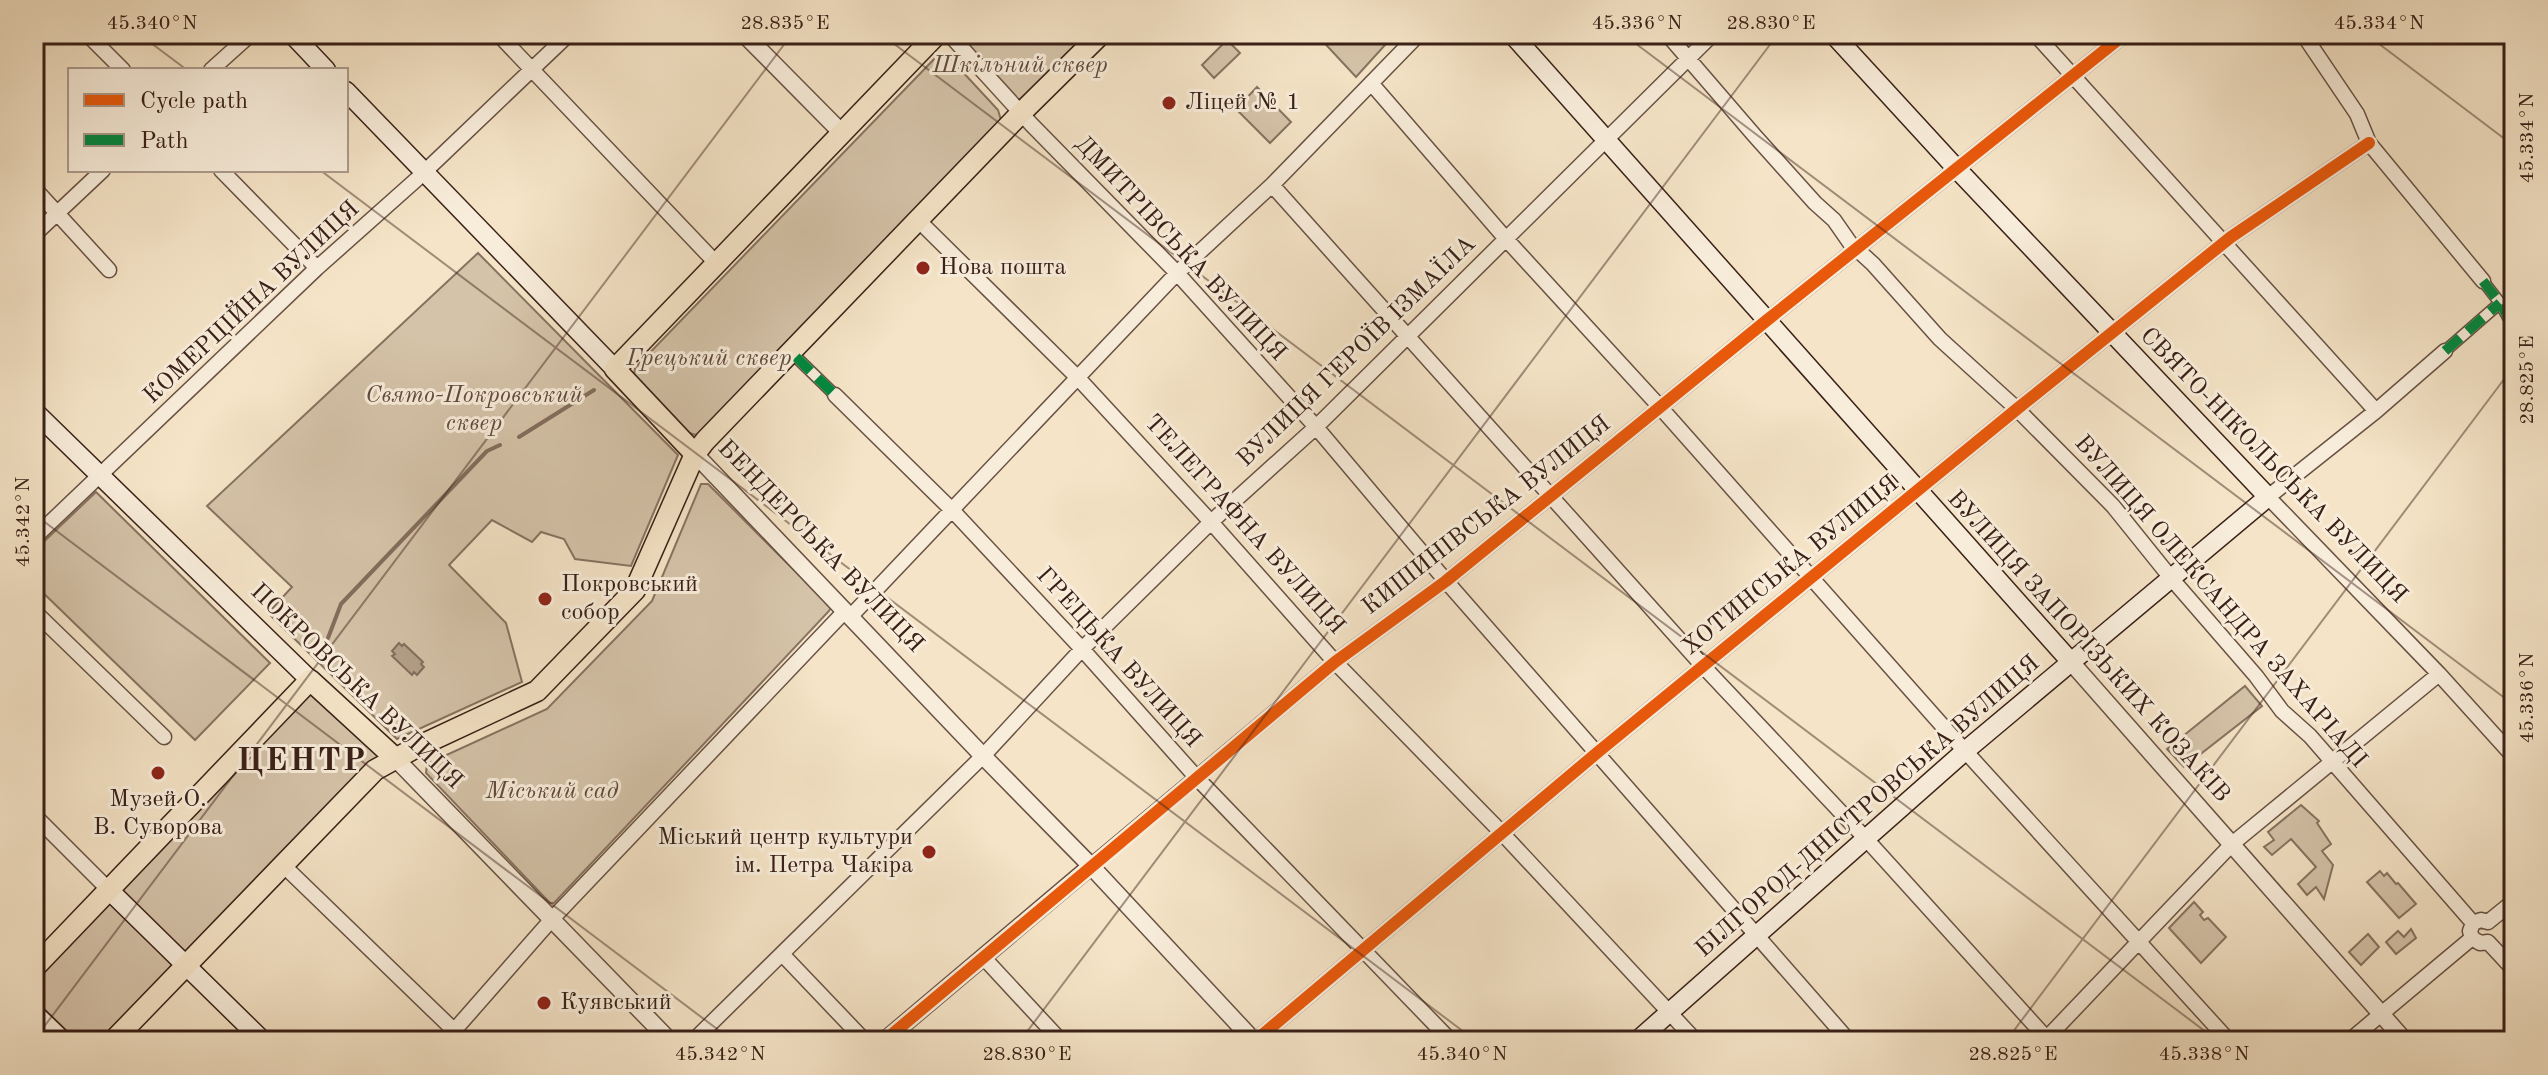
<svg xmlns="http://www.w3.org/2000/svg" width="2548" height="1075" font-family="'Old Standard TT',serif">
  <rect width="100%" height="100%" fill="#f5e4c7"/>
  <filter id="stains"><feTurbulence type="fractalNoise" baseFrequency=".0025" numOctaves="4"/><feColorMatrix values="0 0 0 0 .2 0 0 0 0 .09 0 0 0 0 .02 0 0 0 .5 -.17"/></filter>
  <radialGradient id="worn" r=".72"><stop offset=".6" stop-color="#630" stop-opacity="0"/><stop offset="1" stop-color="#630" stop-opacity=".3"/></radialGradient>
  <path fill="#d5c3a9" stroke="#877260" stroke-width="2" d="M949,34H1090L1021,113Z
    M1316,34H1395L1356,77Z
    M1227,40L1240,53L1214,78L1202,65Z
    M940,53L947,55L998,110L1001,120L700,436L689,433L634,375L635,368Z
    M1257,87L1291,122L1270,143L1236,109Z
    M478,253L678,455L631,566L575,559L564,539L541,532L532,542L492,520L449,565L506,623L522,682L397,739L268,613L292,587L207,506Z
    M701,484H708L831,607L829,611L554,903H550L426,773L427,764L547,709L652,601Z
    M96,492L270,663L195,740L34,584V551Z
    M2245,686L2262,706L2184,767L2167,749Z
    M311,694L379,756L369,763L99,1041H77L34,999V982Z
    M2301,805L2319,821L2317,823L2331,844L2322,851L2333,865L2324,899L2316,887L2307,895L2298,884L2316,867L2291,839L2272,855L2264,847L2274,840L2268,832Z
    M2380,871L2384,876L2387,873L2396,884L2398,883L2416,904L2399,918L2367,882Z
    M2194,902L2203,912L2200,915L2204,920L2208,918L2226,937L2201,963L2169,928Z
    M2411,929L2416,938L2396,954L2386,942L2398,931L2404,937Z
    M2368,934L2379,947L2361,965L2349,952Z"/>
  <path fill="#b5a18b" stroke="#836d5d" stroke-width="2" d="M399,643L402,646L404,644L423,662L421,664L424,667L417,675L414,672L412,675L392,656L395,654L392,651Z"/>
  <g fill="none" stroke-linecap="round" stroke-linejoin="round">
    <path stroke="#836d5d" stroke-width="4" d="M519,437L594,390
      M328,638L341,604L487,451L500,445"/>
    <defs>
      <path id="pedestrian" d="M2483,281L2500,303L2514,328
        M2445,351L2500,303
        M796,357L835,395"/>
      <path id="minor" d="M87,34L123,70
        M498,34L716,263
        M949,34L1031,124L1177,273L1316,427L1446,581L1849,1041
        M1667,34L1754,135L1815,203L1834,220L1850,243L1873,264L1940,339L2017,409L2113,506L2171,578L2256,676L2282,711L2310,736L2473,923
        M2035,34L2376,411
        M2303,34L2357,114L2369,143L2483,281
        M211,70L251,34
        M1371,83L1506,239L1660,407L1956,741L2229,1041
        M221,170L317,268
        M1272,185L1703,666L1867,840L2049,1041
        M34,188L109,270
        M918,220L1078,378L1211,522L1335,662L1502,833L1696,1041
        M34,235L103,170
        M2445,351L2376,411L2268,497L2439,674L2514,757
        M835,395L952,510L1082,649L1197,778L1451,1041
        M34,538L317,268L417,179L569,34
        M34,611L164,737
        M850,617L1177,273L1272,185L1419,34
        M34,815L109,890
        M283,865L465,1041
        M1091,866L1335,662L1446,581L1766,321L2125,34
        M2514,901L2488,922L2481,920L2473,923L2470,931L2472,938L2480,943L2488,942L2514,970
        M783,955L865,1041
        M984,958L1061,1041
        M445,1041L552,919L845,611
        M693,1041L983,756L1082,649L1211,522L1316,427L1713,34
        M1255,1041L1598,752L2017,409L2231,237L2369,143
        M2044,1041L2232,844L2439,674
        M2349,1041L2472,938"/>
      <path id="tertiary" d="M744,34L842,133
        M695,454L983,756L1091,866L1254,1041
        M2071,662L2405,1041
        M395,758L670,1041
        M884,1041L1091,866"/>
      <path id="secondary" d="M292,34L326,70
        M1512,34L2071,662
        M346,91L615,369
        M34,411L310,680
        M109,890L263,1041
        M34,1013L63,1041
        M1637,1041L1965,751L2268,497L1956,168L1833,34"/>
      <path id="primary" d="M695,454L615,369L937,34
        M34,968L310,680L395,758
        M113,1041L375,770L415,748L537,691L635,590L695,454L705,441L1021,113L1101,34"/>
    </defs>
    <use href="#pedestrian" stroke="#685143" stroke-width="13"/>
    <use href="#minor" stroke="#685143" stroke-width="17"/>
    <use href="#tertiary" stroke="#685143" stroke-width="19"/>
    <use href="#secondary" stroke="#392017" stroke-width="21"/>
    <use href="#primary" stroke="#392017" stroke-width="23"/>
    <use href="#pedestrian" stroke="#f8eddb" stroke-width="10"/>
    <use href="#minor" stroke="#f8eddb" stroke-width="14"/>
    <use href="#tertiary" stroke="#f8eddb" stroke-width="16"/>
    <use href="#secondary" stroke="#f8eddb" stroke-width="18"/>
    <use href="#primary" stroke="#f5e4c7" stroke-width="20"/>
    <path stroke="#392017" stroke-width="4" stroke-dasharray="14 14" stroke-linecap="butt" d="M2511,34L2514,67"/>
    <path stroke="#00873e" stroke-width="10" stroke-dasharray="20 10" stroke-linecap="butt" d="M2483,281L2500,303L2514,328
      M2445,351L2500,303
      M796,357L835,395"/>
    <defs>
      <path id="cycleway" d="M884,1041L1335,662L1446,581L1766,321L2125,34
        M1255,1041L1598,752L2017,409L2231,237L2369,143"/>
    </defs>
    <use href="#cycleway" stroke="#f8eddb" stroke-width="17"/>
    <use href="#cycleway" stroke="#e8590c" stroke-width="12"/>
  </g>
  <path fill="none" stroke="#392017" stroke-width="2" stroke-opacity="0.45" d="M139,34L187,70M881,34L2218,1041M1623,34L2514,705M2366,34L2514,146M320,170L1476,1041M34,514L733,1041M34,1040L792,34M1020,1041L1778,34M2006,1041L2514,366"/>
  <g fill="#8f2418" stroke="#f8eddb" stroke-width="3">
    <circle cx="1169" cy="103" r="8"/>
    <circle cx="923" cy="268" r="8"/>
    <circle cx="545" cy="599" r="8"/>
    <circle cx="158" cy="773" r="8"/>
    <circle cx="929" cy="852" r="8"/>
    <circle cx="544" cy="1003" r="8"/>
  </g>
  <g text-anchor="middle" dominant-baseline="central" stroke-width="6" stroke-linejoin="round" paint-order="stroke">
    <g font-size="24" font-style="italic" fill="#60493c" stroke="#f8eddb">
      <text x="1020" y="66">Шкільний сквер</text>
      <text x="709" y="359">Грецький сквер</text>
      <text x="474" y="396">Свято-Покровський<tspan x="474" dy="28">сквер</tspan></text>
      <text x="552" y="792">Міський сад</text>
    </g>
    <g font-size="24" fill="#392017" stroke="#f8eddb" text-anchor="start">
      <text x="1185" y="103">Ліцей № 1</text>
      <text x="939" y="268">Нова пошта</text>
      <text x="561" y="585">Покровський<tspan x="561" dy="28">собор</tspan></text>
      <text x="158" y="800" text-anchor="middle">Музей О.<tspan x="158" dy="28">В. Суворова</tspan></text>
      <text x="913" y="838" text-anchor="end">Міський центр культури<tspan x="913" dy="28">ім. Петра Чакіра</tspan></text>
      <text x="560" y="1003">Куявський</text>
    </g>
    <g font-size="24" fill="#392017" stroke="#f8eddb">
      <text transform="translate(1180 249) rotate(47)">ДМИТРІВСЬКА ВУЛИЦЯ</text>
      <text transform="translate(252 303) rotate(-43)">КОМЕРЦІЙНА ВУЛИЦЯ</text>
      <text transform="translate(1357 352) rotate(-44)">ВУЛИЦЯ ГЕРОЇВ ІЗМАЇЛА</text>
      <text transform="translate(2273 466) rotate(46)">СВЯТО-НІКОЛЬСЬКА ВУЛИЦЯ</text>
      <text transform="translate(1487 516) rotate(-38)">КИШИНІВСЬКА ВУЛИЦЯ</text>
      <text transform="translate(1244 525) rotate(48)">ТЕЛЕГРАФНА ВУЛИЦЯ</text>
      <text transform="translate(820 547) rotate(46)">БЕНДЕРСЬКА ВУЛИЦЯ</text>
      <text transform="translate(1791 566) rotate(-39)">ХОТИНСЬКА ВУЛИЦЯ</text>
      <text transform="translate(2220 602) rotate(49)">ВУЛИЦЯ ОЛЕКСАНДРА ЗАХАРІАДІ</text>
      <text transform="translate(2088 647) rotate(48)">ВУЛИЦЯ ЗАПОРІЗЬКИХ КОЗАКІВ</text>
      <text transform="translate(1118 658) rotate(48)">ГРЕЦЬКА ВУЛИЦЯ</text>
      <text transform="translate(356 687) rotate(44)">ПОКРОВСЬКА ВУЛИЦЯ</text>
      <text transform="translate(1868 807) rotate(-41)">БІЛГОРОД-ДНІСТРОВСЬКА ВУЛИЦЯ</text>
    </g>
    <g font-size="32" font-weight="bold" letter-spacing="2" fill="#392017" stroke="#f8eddb">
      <text x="302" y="762">ЦЕНТР</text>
    </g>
  </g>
  <rect width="2548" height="1075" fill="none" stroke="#f5e4c7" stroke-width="88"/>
  <rect x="68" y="68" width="280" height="104" fill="#f8eddb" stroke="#ac9b8d" stroke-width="2"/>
  <rect x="84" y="94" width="40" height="12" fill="#e8590c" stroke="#ac9b8d" stroke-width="2"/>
  <text x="140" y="108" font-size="24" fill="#392017">Cycle path</text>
  <rect x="84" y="134" width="40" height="12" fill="#00873e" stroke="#ac9b8d" stroke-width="2"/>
  <text x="140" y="148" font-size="24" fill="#392017">Path</text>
  <rect x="44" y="44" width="2460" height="987" fill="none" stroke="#392017" stroke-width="3"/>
  <g font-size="20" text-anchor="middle" fill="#392017">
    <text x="152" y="29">45.340°N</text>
    <text x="785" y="29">28.835°E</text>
    <text x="1637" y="29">45.336°N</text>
    <text x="1771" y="29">28.830°E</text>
    <text x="2379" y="29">45.334°N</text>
    <text transform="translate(2526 138) rotate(-90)" y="7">45.334°N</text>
    <text transform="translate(2526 380) rotate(-90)" y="7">28.825°E</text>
    <text transform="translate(22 522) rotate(-90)" y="7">45.342°N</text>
    <text transform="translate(2526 698) rotate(-90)" y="7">45.336°N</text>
    <text x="720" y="1060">45.342°N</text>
    <text x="1027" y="1060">28.830°E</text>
    <text x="1462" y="1060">45.340°N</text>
    <text x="2013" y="1060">28.825°E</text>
    <text x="2204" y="1060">45.338°N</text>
  </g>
  <rect width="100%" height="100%" filter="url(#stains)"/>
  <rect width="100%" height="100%" fill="url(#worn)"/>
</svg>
